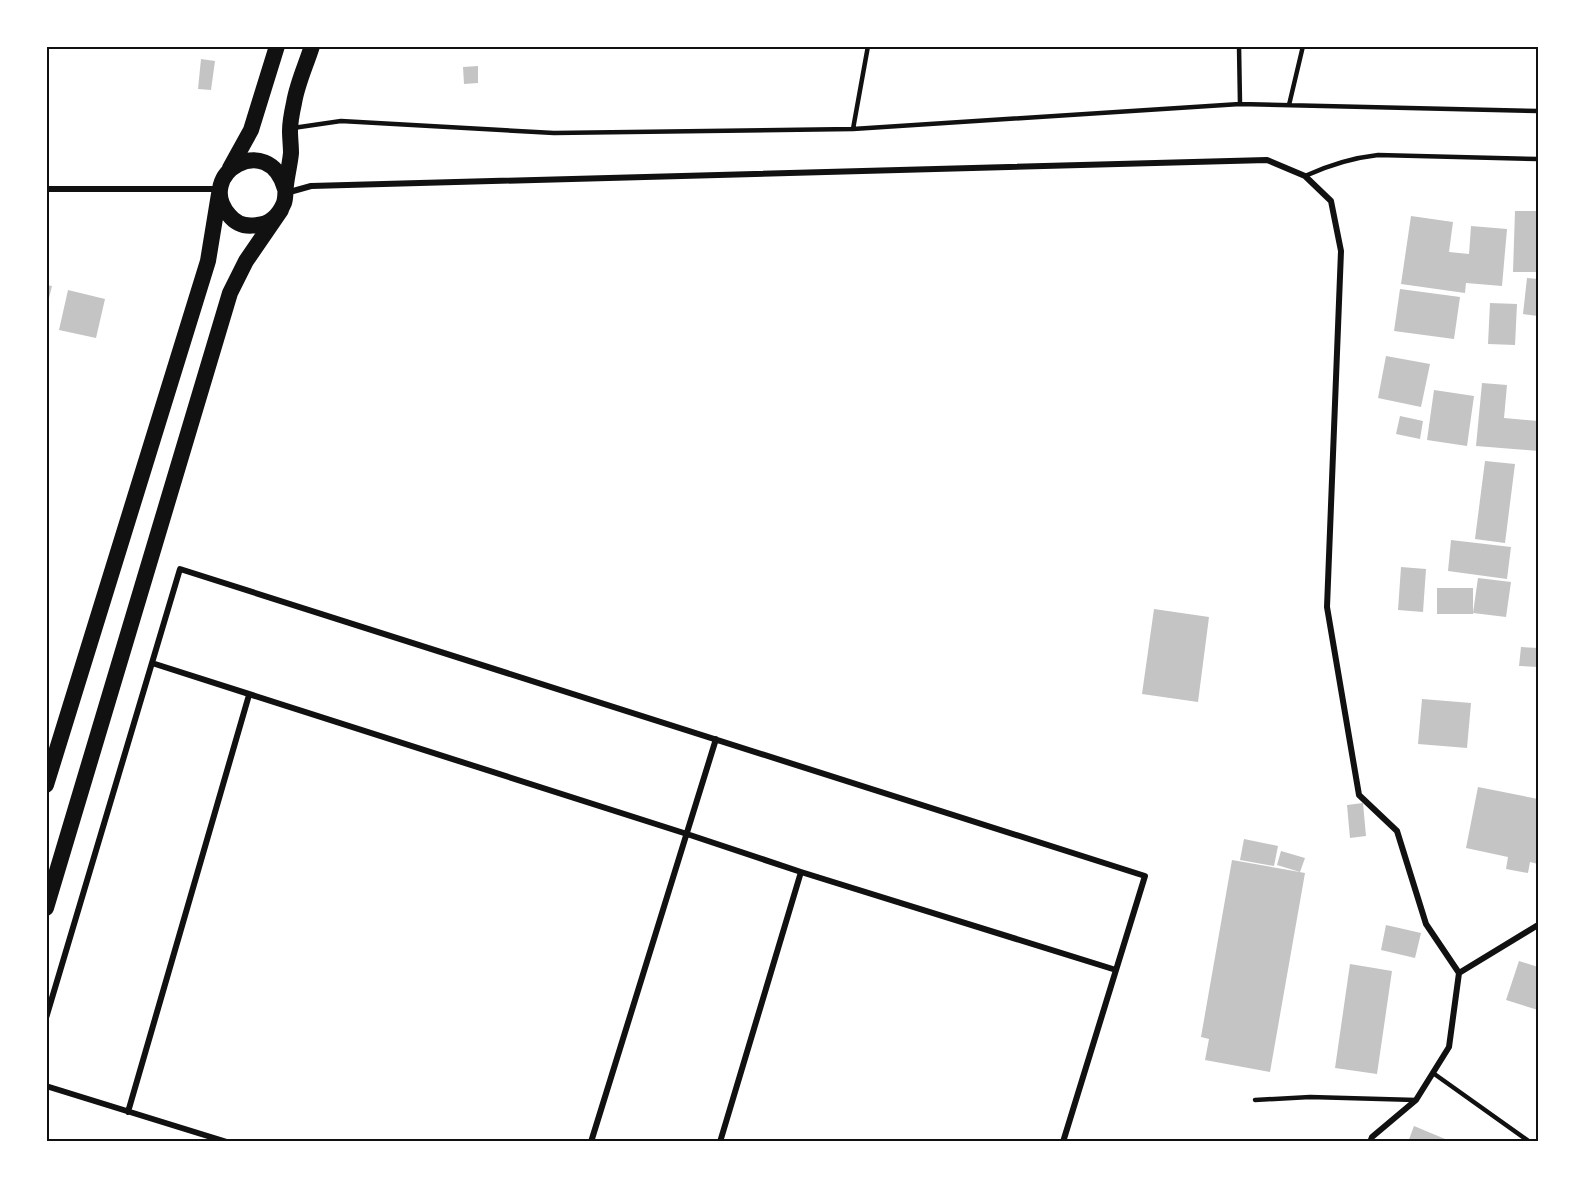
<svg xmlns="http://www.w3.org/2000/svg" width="1585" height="1188" font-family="'Sofia Sans Condensed',sans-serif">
  <rect width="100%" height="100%" fill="#fff"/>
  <path fill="#c4c4c4" d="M201,59L215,61L211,90L198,89Z
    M478,66V83L464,84L463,67Z
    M1515,211H1538V272H1513Z
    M1411,216L1453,222L1449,252L1469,254L1471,226L1507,229L1502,286L1466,283L1465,293L1401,284Z
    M1527,278L1538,279V316L1523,314Z
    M46,285L52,286L47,306H46Z
    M1400,289L1460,297L1454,339L1394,331Z
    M68,290L105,299L96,338L59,330Z
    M1490,303L1517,304L1515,345L1488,344Z
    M1386,356L1430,364L1421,407L1378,398Z
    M1482,383L1507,385L1504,418L1538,421V451L1476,446Z
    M1434,390L1474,396L1467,446L1427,440Z
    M1400,416L1423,421L1420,439L1396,434Z
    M1485,461L1515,464L1505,543L1475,539Z
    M1451,540L1511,547L1507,579L1448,571Z
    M1401,567L1426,569L1423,612L1398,610Z
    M1478,578L1511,582L1506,617L1473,613Z
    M1437,588H1473V614H1437Z
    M1154,609L1209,617L1198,702L1142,694Z
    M1521,647L1538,648V667L1519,666Z
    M1422,699L1471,703L1467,748L1418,744Z
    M1478,787L1538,799V864L1530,862L1528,873L1506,869L1508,857L1466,848Z
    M1363,803L1366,836L1350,838L1347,805Z
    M1244,839L1278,846L1274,866L1240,860Z
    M1281,851L1305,858L1300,872L1277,865Z
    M1232,860L1305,873L1270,1072L1205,1060L1209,1039L1201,1037Z
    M1386,925L1421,933L1415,958L1381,950Z
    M1519,961L1538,967V1010L1506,1000Z
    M1350,964L1392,971L1377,1074L1335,1068Z
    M1414,1126L1450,1141V1142H1408Z"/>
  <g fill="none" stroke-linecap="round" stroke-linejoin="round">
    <path stroke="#111" stroke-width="4.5" d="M1239,46L1240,104L1538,111
      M1289,105L1303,46
      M293,128L341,121L554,133L853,129L1240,104
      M853,129L868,46
      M1305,176C1329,165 1351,158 1378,155L1538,159
      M1433,1073L1530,1142
      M1255,1100L1310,1097L1416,1100"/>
    <path stroke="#111" stroke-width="6" d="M46,189H220
      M286,193L311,186L1267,160L1305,176L1331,201L1341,251L1327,607L1359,795L1397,831L1426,924L1459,973
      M152,663L687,834L801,872L1116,970
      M46,1018L180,569L1145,876L1063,1142
      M46,1086L227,1142
      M128,1112L249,695
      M591,1142L716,739
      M720,1142L801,872
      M1370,1142L1372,1137L1416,1100L1449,1047L1459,973L1538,925"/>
    <path stroke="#111" stroke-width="16" d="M230,168L251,130L277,46
      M285,189C269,130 194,174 229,215C236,224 246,227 257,225C270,224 279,215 284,203C286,197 285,191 286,185C287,175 290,164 291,153C291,146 290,138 290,131C290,122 292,112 294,103C297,84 306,65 312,46
      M46,785L208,261L219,194
      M46,908L230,293L246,261L281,210"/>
  </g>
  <rect width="1585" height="1188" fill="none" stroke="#ffffff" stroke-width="96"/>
  <rect x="48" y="48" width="1489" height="1092" fill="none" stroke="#111" stroke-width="2"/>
</svg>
